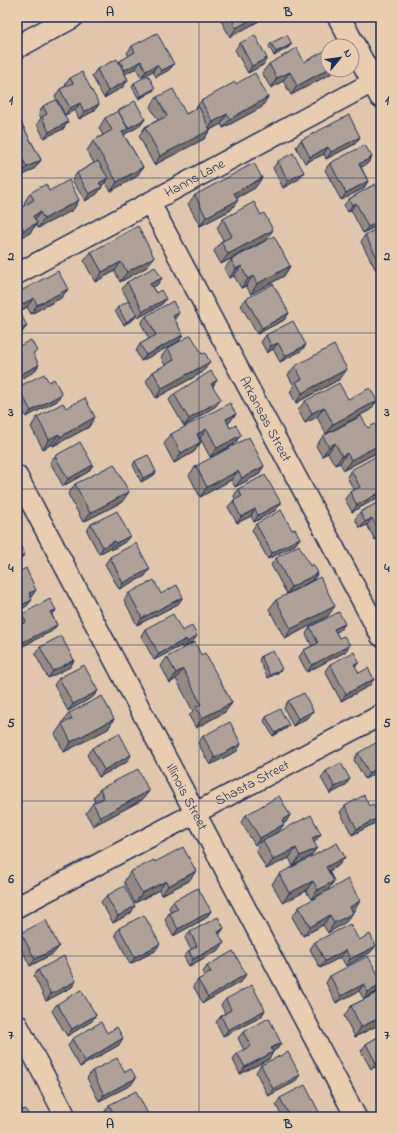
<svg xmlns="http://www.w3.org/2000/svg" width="398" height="1134" font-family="'Indie Flower',sans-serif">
  <rect width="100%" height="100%" fill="#e0c7ac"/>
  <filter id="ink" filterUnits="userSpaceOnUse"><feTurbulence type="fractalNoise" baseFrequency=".025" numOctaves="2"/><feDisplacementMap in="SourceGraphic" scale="8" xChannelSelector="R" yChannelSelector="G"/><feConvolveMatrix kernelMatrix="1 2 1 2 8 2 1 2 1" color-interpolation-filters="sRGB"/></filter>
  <g filter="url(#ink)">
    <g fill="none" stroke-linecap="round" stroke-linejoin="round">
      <defs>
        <g id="street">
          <path id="s1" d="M150,203L381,636"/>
          <path id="s2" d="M17,274L373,82"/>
          <path id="s3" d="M17,476L356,1117"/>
          <path id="s4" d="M17,907L381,715"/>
          <path d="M17,1024L66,1117"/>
        </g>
        <path id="secondary" d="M339,17L381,97
          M17,47L72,17"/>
      </defs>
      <use href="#street" stroke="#1b2f5e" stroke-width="23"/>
      <use href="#secondary" stroke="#1b2f5e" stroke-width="25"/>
      <use href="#street" stroke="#e8cdaf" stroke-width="20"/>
      <use href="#secondary" stroke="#e8cdaf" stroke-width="22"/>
    </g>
    <path fill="#968a83" stroke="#1b2f5e" d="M219,17H262L259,21L230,37Z
      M240,43L263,65L248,73L235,50Z
      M271,43L292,44L289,47L274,56L269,46Z
      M132,46L174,64L169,70L156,77L153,71L141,77L136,68L125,74L128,80L123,87L104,98L92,76L97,69L119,63L120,61L129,56L127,53Z
      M304,62L332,73L291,95L283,81L271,88L262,73L269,64Z
      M70,78L99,104L94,111L79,119L75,110L65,115L55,96L60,89L66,86L65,85Z
      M134,83L153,91L139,99L132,87Z
      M236,84L262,107L223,128L221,124L210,130L204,139L154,165L139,136L145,127L158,120L150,107L157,97L186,114L195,109L201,101Z
      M43,106L68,122L63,129L44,138L37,124L41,118L39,113Z
      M17,115L41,160L34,169L20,177L17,171Z
      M105,118L145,119L140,126L125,134L124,135L143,167L136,177L111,191L105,182L103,185L101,186L102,187L97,194L85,201L72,180L77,173L94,163L87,151L93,141L103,135L99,128Z
      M360,137L355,144L326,159L324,154L305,163L296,147L301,140Z
      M372,157L367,164L361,167L368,181L364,188L341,200L325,170L330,163Z
      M278,161L299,179L283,188L273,168Z
      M375,184L381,224L363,233L351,210L348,212L344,205L349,199Z
      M255,188L237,198L231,210L200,226L188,204L195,195Z
      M49,191L79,200L73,210L38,228L36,225L30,233L18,239L17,238V210L25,205L24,203L30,193Z
      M223,219L266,240L221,264L214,251L221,242L223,240L217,228Z
      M381,227V267L376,270L361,242L365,235Z
      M91,252L147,267L120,282L115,271L95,282L84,261Z
      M231,260L290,266L284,276L251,294L246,286L241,288L234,276L229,278L224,269Z
      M162,278L157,285L152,287L156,293L166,299L161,305L138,318L122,289L127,282Z
      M68,289L61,298L31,314L27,307L19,312L20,335L17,293Z
      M246,299L289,313L284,320L257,334L241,305Z
      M118,307L134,319L124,325L115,311Z
      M146,316L175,320L183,335L178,342L141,361L136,351L140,344L149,339L141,323Z
      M266,335L306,345L301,351L280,362L273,349L267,353L261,342Z
      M168,348L203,372L156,398L146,381L153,372L165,365L161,357Z
      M295,366L347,369L340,379L296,403L290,392L294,386L288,375Z
      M217,380L213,386L216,406L184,426L169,400L174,394Z
      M18,387L57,401L26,417L17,400V389Z
      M348,399L377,401L370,410L326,434L317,417L305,423L298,410L305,401Z
      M66,408L89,427L53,446L52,444L43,449L31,427L37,417Z
      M236,414L228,424L230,428L241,435L234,444L210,457L200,438L199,439L201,442L194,452L174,463L164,444L171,434Z
      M368,428L381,436V448L378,452L344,470L340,463L335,465L328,453L322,456L316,446L323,436Z
      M55,456L93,465L88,472L63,486L50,462Z
      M135,461L156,472L154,475L141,482L133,465Z
      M196,466H264L258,475L235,487L231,480L200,497L189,475Z
      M381,467V496L352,512L345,499L350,492L354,490L347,477L351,470Z
      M75,484L122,502L83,522L68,494Z
      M238,489L281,503L276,510L254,522L251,516L237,523L228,507L233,501L235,499L234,496Z
      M381,501V536L375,540L367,525L360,528L355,519L360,512Z
      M91,524L125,542L111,550L110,548L99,554L87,531Z
      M256,524L292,530L300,538L295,545L268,559L252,530Z
      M110,557L145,576L119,589L105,564Z
      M276,558L310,566L318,573L313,580L287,594L271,565Z
      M129,593L161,594L183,597L178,604L137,625L124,600Z
      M276,600L328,616L285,639L269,609Z
      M56,610L52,615L57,625L52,631L17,649V626L19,625L17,620L22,614Z
      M345,624L340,630L336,632L345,652L307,672L299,657L304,650L312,646L306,634L310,627Z
      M145,629L182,631L192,643L182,648L181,646L154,660L141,636Z
      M40,647L74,660L70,667L48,678L35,654Z
      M201,655L232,703L225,712L196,728L189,716L193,711L176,679L170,683L161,666L167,657Z
      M261,656L282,669L279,672L268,678L259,660Z
      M359,662L355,667L359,673L374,679L369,686L341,701L325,671L330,664Z
      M59,678L98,691L93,697L68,711L54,685Z
      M288,701L313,711L309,717L293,726L284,708Z
      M69,713L114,719L108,729L64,752L55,734L62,724H63L62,723Z
      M266,717L289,725L287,728L273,736L264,721Z
      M203,736L241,744L237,751L210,765L198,743Z
      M92,748L127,762L99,777L87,755Z
      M358,753L381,770L365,779L354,760Z
      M326,771L345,786L330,794L321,778Z
      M381,780V792L377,785Z
      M100,789L149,791L142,800L93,826L86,813L93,803L95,802L93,798Z
      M345,806L379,817L375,823L352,835L340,812Z
      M246,815H290L286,822L283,823L284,824L279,831L267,838L321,834L314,843L310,857L293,866L289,858L266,869L256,850L262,841L255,845L241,822Z
      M345,857L338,866L329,871L334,881L327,891L311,899L306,891L283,903L272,884L279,874Z
      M155,862L189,881L161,895L159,890L135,903L124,882L130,872Z
      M106,896L131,913L113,923L101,902Z
      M173,901L211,911L206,918L173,936L165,920L169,913L171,912L169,908Z
      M299,907L354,911L352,912L346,922L328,933L323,925L303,936L292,917Z
      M119,928L155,951L130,964L115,934Z
      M224,928L219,935V950L189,966L184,957L189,951L191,950L185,938L190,932Z
      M21,933L54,953L30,966L17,940V939Z
      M359,940L371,952L346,966L341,957L320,968L310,949L315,942Z
      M207,966L242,981L203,1003L193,986L198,980L205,976L203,972Z
      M38,970L76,981L72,987L46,1001L34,976Z
      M330,976L381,980V987L378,991L364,999L359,991L336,1003L326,983Z
      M381,991V1031L378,1025L355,1037L344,1016L351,1006Z
      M226,999L265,1010L261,1017L223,1036L216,1022L221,1016L225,1013L221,1005Z
      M57,1004L92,1021L67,1036L52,1011Z
      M243,1032L281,1043L277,1049L273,1051V1052L269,1059L240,1074L233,1060L237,1053L244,1050L238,1038Z
      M107,1033L119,1045L80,1067L68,1046L72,1039Z
      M381,1035V1064L371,1069L361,1051L366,1044Z
      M261,1065L295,1082L268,1096L256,1072Z
      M92,1071L125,1072L131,1085L99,1101L87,1078Z
      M381,1080V1087L379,1083Z
      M280,1098L320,1114L318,1117H282L276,1105Z
      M109,1105L148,1114L146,1117H108L105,1111Z"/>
    <path fill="#7a716a" stroke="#1b2f5e" d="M256,17H262L259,21L230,37L236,28Z
      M292,44L289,47L274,56L276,52Z
      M267,58L263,65L248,73L252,66Z
      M141,61L136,68L120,77L125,70Z
      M174,64L169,70L156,77L161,71Z
      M157,65L153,71L141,77L146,71Z
      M328,69V70H334L332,73L291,95L297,86Z
      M290,72L283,81L271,88L277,78Z
      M128,80L123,87L104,98L108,91Z
      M155,88L153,91L139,99L141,96Z
      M268,97L262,107L223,128L230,119Z
      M80,103L75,110L65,115L70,108Z
      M99,104L94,111L79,119L84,112Z
      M227,114L221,124L210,130L204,139L154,165L160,156L207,131L213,122Z
      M145,119L140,126L125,134L122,139V132L127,129Z
      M68,122L63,129L44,138L49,132Z
      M360,137L355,144L326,159L331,152Z
      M328,147L324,154L305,163L310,157Z
      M372,157L367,164L355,171L359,164Z
      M41,160L34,169L20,177L27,167Z
      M143,167L136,177L111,191L117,182Z
      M304,172L299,179L283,188L288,181Z
      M108,178L103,185L94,189L99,183Z
      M262,178L255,188L227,203L234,193Z
      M368,181L364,188L341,200L346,193Z
      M102,187L97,194L85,201L89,194Z
      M79,200L73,210L38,228L44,219Z
      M238,200L231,210L200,226L206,217Z
      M356,203L351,210L348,212L352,205Z
      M40,212L34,221L33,216Z
      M381,220V224L363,233L368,227Z
      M37,223L30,233L18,239L24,230Z
      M273,230L266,240L221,264L228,254Z
      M154,257L147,267L120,282L127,272Z
      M121,262L115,271L95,282L102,272Z
      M380,263H381V267L376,270Z
      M241,266L234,276L229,278L236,269Z
      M290,266L284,276L251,294L257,284Z
      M253,276L246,286L241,288L248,279Z
      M162,278L157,285L146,290L150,284Z
      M68,289L61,298L31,314L37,305Z
      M34,298L27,307L17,313V307Z
      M166,299L161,305L138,318L143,311Z
      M179,313L174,320L173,316Z
      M289,313L284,320L257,334L262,328Z
      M137,315L134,319L124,325L126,322Z
      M27,326L20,335L17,337V331Z
      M183,335L178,342L141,361L146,355Z
      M278,343L273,349L267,353L271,346Z
      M306,345L301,351L280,362L285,356Z
      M210,362L203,372L156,398L162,388Z
      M39,365L34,372L17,381V376Z
      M347,369L340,379L296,403L302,393Z
      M217,380L212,387L211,384Z
      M62,394L57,401L26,417L31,411Z
      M221,399L216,406L184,426L189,419Z
      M377,401L370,410L326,434L333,424Z
      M324,407L317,417L305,423L312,413Z
      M236,414L229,423L219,428L226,419Z
      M95,417L89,427L53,446L60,437Z
      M207,429L200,438L190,444L197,434Z
      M59,434L52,444L43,449L49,439Z
      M241,435L234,444L210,457L217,448Z
      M201,442L194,452L174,463L181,453Z
      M335,443L328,453L322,456L329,447Z
      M381,444V448L378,452L344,470L351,460Z
      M347,453L340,463L335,465L342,456Z
      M93,465L88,472L63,486L68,479Z
      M264,466L258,475L235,487L242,478Z
      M238,471L231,480L200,497L207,487Z
      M156,472L154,475L141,482L143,478Z
      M129,492L122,502L83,522L90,513Z
      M381,492V496L352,512L357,505Z
      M281,503L276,510L254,522L258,515Z
      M255,509L251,516L237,523L241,517Z
      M372,518L367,525L360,528L365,522Z
      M381,532V536L375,540L380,533Z
      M130,536L125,542L111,550L116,543Z
      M300,538L295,545L268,559L272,553Z
      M115,541L110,548L99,554L103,547Z
      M25,554L20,560L17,562V558Z
      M150,569L145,576L119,589L123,583Z
      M318,573L313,580L287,594L291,587Z
      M36,590L32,596L24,600L29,593Z
      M183,597L178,604L137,625L142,618Z
      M32,600L27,606L17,612V607Z
      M335,606L328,616L285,639L291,629Z
      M56,610L51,616L50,612Z
      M345,624L340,630L330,636L334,629Z
      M57,625L52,631L17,649V645Z
      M197,636L192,643L182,648L187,642Z
      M186,639L181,646L154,660L159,654Z
      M350,645L345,652L307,672L312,665Z
      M74,660L70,667L48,678L53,671Z
      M359,662L354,668V664Z
      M183,669L176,679L170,683L176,673Z
      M282,669L279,672L268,678L270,675Z
      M374,679L369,686L341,701L346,694Z
      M98,691L93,697L68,711L73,704Z
      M232,703L225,712L196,728L202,718Z
      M313,711L309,717L293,726L298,719Z
      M114,719L108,729L64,752L71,742Z
      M289,725L287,728L273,736L275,733Z
      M241,744L237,751L210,765L215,758Z
      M131,755L127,762L99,777L104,770Z
      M381,766V770L365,779L369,773Z
      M350,779L345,786L330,794L335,787Z
      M149,791L142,800L93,826L100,817Z
      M290,815L286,822L277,827L282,820Z
      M379,817L375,823L352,835L357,829Z
      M284,824L279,831L255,845L260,838Z
      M321,834L314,843L312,838Z
      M296,848L289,858L266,869L273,860Z
      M317,848L310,857L293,866L300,856Z
      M345,857L338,866L320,876L326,867Z
      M196,871L189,881L161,895L168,886Z
      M166,881L159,890L135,903L142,893Z
      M313,881L306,891L283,903L289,893Z
      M334,881L327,891L311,899L318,890Z
      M360,901L354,911L343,917L350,907Z
      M135,906L131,913L113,923L118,916Z
      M211,911L206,918L173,936L178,929Z
      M353,913L346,922L328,933L334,923Z
      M330,915L323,925L303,936L310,927Z
      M224,928L219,935L218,932Z
      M224,943L219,950L189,966L193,959Z
      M160,944L155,951L130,964L135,957Z
      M376,946L371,952L346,966L350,959Z
      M59,947L54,953L30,966L35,959Z
      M346,950L341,957L320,968L325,961Z
      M246,974L242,981L203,1003L208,997Z
      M76,981L72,987L46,1001L51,994Z
      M364,984L359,991L336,1003L341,996Z
      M381,985V987L378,991L364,999L368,992Z
      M265,1010L261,1017L223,1036L228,1030Z
      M96,1015L92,1021L67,1036L72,1029Z
      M381,1017V1020L378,1025L355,1037L361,1027Z
      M123,1038L119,1045L80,1067L85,1061Z
      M281,1043L277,1049L266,1055L271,1048Z
      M273,1052L269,1059L240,1074L245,1067Z
      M381,1060V1064L371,1069L376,1063Z
      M300,1075L295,1082L268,1096L273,1089Z
      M136,1078L131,1085L99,1101L104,1095Z"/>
    <path fill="#afa198" stroke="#1b2f5e" d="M231,17H256L236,28Z
      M157,33L174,64L161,71L157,65L146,71L141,61L125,70L120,61L135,52L132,46Z
      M255,35L267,58L252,66L240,43Z
      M287,35L292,44L276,52L271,43Z
      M297,48L304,62L328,49V69L297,86L290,72L277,78L269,64Z
      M117,59L128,80L108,91L97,69Z
      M82,72L99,104L84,112L80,103L70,108L60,89L73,83L70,78Z
      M255,73L268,97L230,119L227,114L213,122L201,101L235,82L236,84Z
      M148,75L155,88L141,96L134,83Z
      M173,89L186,114L199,107L210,130L160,156L145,127L167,116L157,97Z
      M56,100L68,122L49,132L42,117L47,114L43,106Z
      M135,101L145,119L128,128L118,111Z
      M118,111L128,129L122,132L143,167L117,182L93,141L112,130L105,118Z
      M17,115L41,160L27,167L18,151L17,152Z
      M349,115L360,137L331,152L328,147L310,157L301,140Z
      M365,145L372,157L359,164L368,181L346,193L330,163Z
      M293,153L304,172L288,181L278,161Z
      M98,161L108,178L99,183L102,187L89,194L77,173Z
      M254,163L262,178L234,193L238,200L206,217L195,195Z
      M69,180L79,200L44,219L40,212L33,216L37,223L24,230L17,216V210L34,200L30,193L46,184L49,191Z
      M375,184L381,195V220L368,227L356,203L352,205L349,199Z
      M254,202L261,215L264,213L273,230L228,254L221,242L232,236L223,219Z
      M138,226L154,257L127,272L121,262L102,272L91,252Z
      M381,227V263H380L365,235Z
      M274,236L290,266L257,284L253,276L248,279L241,266L236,269L231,260Z
      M155,267L162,278L150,284L156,293L161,290L166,299L143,311L127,282Z
      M58,271L68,289L37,305L34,298L17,307V293Z
      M273,284L289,313L262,328L246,299Z
      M128,301L137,315L126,322L118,307Z
      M173,301L179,313L173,316L183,335L146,355L140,344L156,335L146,316Z
      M17,307L27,326L17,331Z
      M293,321L306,345L285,356L278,343L271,346L266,335Z
      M191,335L202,354L205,353L210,362L162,388L153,372L174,360L168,348Z
      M31,340L37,351L33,353L39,365L17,376V347Z
      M334,345L347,369L302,393L296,382L302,379L295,366Z
      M211,371L217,380L211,384L221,399L189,419L174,394Z
      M44,374L49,382L54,379L62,394L31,411L18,387Z
      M339,383L348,399L370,388L377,401L333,424L324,407L312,413L305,401Z
      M85,398L95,417L60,437L59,434L49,439L37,417L63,403L66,408Z
      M230,403L236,414L226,419L230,428L236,425L241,435L217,448L207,429L197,434L201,442L181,453L171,434Z
      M361,416L368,428L375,424L381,436V444L351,460L347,453L342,456L335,443L329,447L323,436Z
      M249,437L264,466L242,478L238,471L207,487L196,466Z
      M80,442L93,465L68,479L55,456Z
      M148,455L156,472L143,478L135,461Z
      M375,457L381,467V492L357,505L350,492L360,487L351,470Z
      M114,464L129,492L90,513L75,484Z
      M265,475L281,503L258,515L255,509L241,517L233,501L242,496L238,489Z
      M381,501V532L380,533L372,518L365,522L360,512Z
      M281,510L292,530L295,529L300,538L272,553L256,524Z
      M117,511L130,536L116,543L115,541L103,547L91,524Z
      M17,540L25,554L17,558Z
      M136,543L150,569L123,583L110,557Z
      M299,545L310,566L313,564L318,573L291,587L276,558Z
      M26,568L36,590L29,593L32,600L17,607V573Z
      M320,577L335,606L291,629L276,600Z
      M154,580L161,594L177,585L183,597L142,618L129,593Z
      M50,599L56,610L50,612L57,625L17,645V626L26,622L22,614Z
      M339,612L345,624L334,629L339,638L344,636L350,645L312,665L304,650L318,643L310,627Z
      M173,614L182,631L192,626L197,636L187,642L186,639L159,654L145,629Z
      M61,636L74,660L53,671L40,647Z
      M195,642L201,655L205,653L232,703L202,718L196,707L201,704L183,669L176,673L167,657Z
      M273,651L282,669L270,675L261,656Z
      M354,652L359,662L354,664L359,673L368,668L374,679L346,694L330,664Z
      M84,665L98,691L73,704L59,678Z
      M304,693L313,711L298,719L288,701Z
      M102,696L114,719L71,742L62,724L72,719L69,713Z
      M280,709L289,725L275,733L266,717Z
      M230,722L241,744L215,758L203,736Z
      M119,733L131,755L104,770L92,748Z
      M381,740V766L369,773L358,753Z
      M341,763L350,779L335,787L326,771Z
      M138,769L149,791L100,817L93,803L104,798L100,789Z
      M364,795L369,806L373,804L379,817L357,829L345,806Z
      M279,796L290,815L282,820L284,824L260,838L246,815Z
      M311,815L321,834L312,838L317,848L300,856L296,848L273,860L263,840Z
      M337,843L345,857L326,867L334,881L318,890L313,881L289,893L279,874Z
      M183,847L196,871L168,886L166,881L142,893L130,872L154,860L155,862Z
      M348,879L360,901L350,907L353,913L334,923L330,915L310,927L299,907Z
      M124,886L135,906L118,916L106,896Z
      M198,888L211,911L178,929L169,913L178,909L173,901Z
      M144,915L160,944L135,957L119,928Z
      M218,917L224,928L218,932L224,943L193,959L189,951L197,946L190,932Z
      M46,920L59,947L35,959L21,933Z
      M350,924L359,940L370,934L376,946L350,959L346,950L325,961L315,942Z
      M233,951L246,974L208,997L198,980L211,972L207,966Z
      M64,956L76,981L51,994L38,970Z
      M368,956L381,980V985L368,992L364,984L341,996L330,976Z
      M252,985L265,1010L228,1030L221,1016L231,1010L226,999Z
      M81,990L96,1015L72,1029L57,1004Z
      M381,991V1017L361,1027L351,1006Z
      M269,1018L281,1043L271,1048L273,1052L245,1067L237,1053L251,1046L243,1032Z
      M101,1022L107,1033L117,1027L123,1038L85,1061L72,1039Z
      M381,1035V1060L376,1063L366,1044Z
      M288,1052L300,1075L273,1089L261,1065Z
      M117,1058L125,1072L131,1069L136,1078L104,1095L92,1071Z
      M305,1085L320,1114L314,1117H290L280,1098Z
      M17,1089L21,1096L17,1098Z
      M136,1091L148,1114L143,1117H116L109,1105Z
      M25,1109L30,1117H17V1113Z"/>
  </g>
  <path fill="none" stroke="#1b2f5e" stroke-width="1" stroke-opacity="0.55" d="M199,17V1117M17,178H381M17,333H381M17,489H381M17,645H381M17,801H381M17,956H381"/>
  <g text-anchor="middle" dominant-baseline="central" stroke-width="3" stroke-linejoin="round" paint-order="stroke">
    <g font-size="14" fill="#1b2f5e" stroke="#e8cdaf">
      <text stroke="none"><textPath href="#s2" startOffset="202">Hanns Lane</textPath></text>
      <text stroke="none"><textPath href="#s1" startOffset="245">Arkansas Street</textPath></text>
      <text stroke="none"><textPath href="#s4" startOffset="266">Shasta Street</textPath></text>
      <text stroke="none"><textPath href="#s3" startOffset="363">Illinois Street</textPath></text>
    </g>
  </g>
  <rect width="398" height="1134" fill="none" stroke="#e8cdaf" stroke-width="44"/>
  <g transform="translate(340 58) rotate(61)"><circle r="19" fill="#e8cdaf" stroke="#968e8f"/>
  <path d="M0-3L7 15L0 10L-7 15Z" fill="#1b2f5e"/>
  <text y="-6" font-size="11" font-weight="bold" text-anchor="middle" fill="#1b2f5e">N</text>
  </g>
  <rect x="22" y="22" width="354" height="1090" fill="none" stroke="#1b2f5e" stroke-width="1.5"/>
  <g font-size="13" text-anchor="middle" font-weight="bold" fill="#1b2f5e">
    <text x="110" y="16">A</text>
    <text x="288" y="16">B</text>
    <text x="11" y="104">1</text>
    <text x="387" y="104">1</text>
    <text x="11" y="260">2</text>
    <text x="387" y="260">2</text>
    <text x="11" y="416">3</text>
    <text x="387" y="416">3</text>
    <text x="11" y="572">4</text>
    <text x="387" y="572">4</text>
    <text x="11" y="727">5</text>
    <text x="387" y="727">5</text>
    <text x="11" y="883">6</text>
    <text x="387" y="883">6</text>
    <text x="11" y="1039">7</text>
    <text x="387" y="1039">7</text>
    <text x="110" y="1128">A</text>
    <text x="288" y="1128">B</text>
  </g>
</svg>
